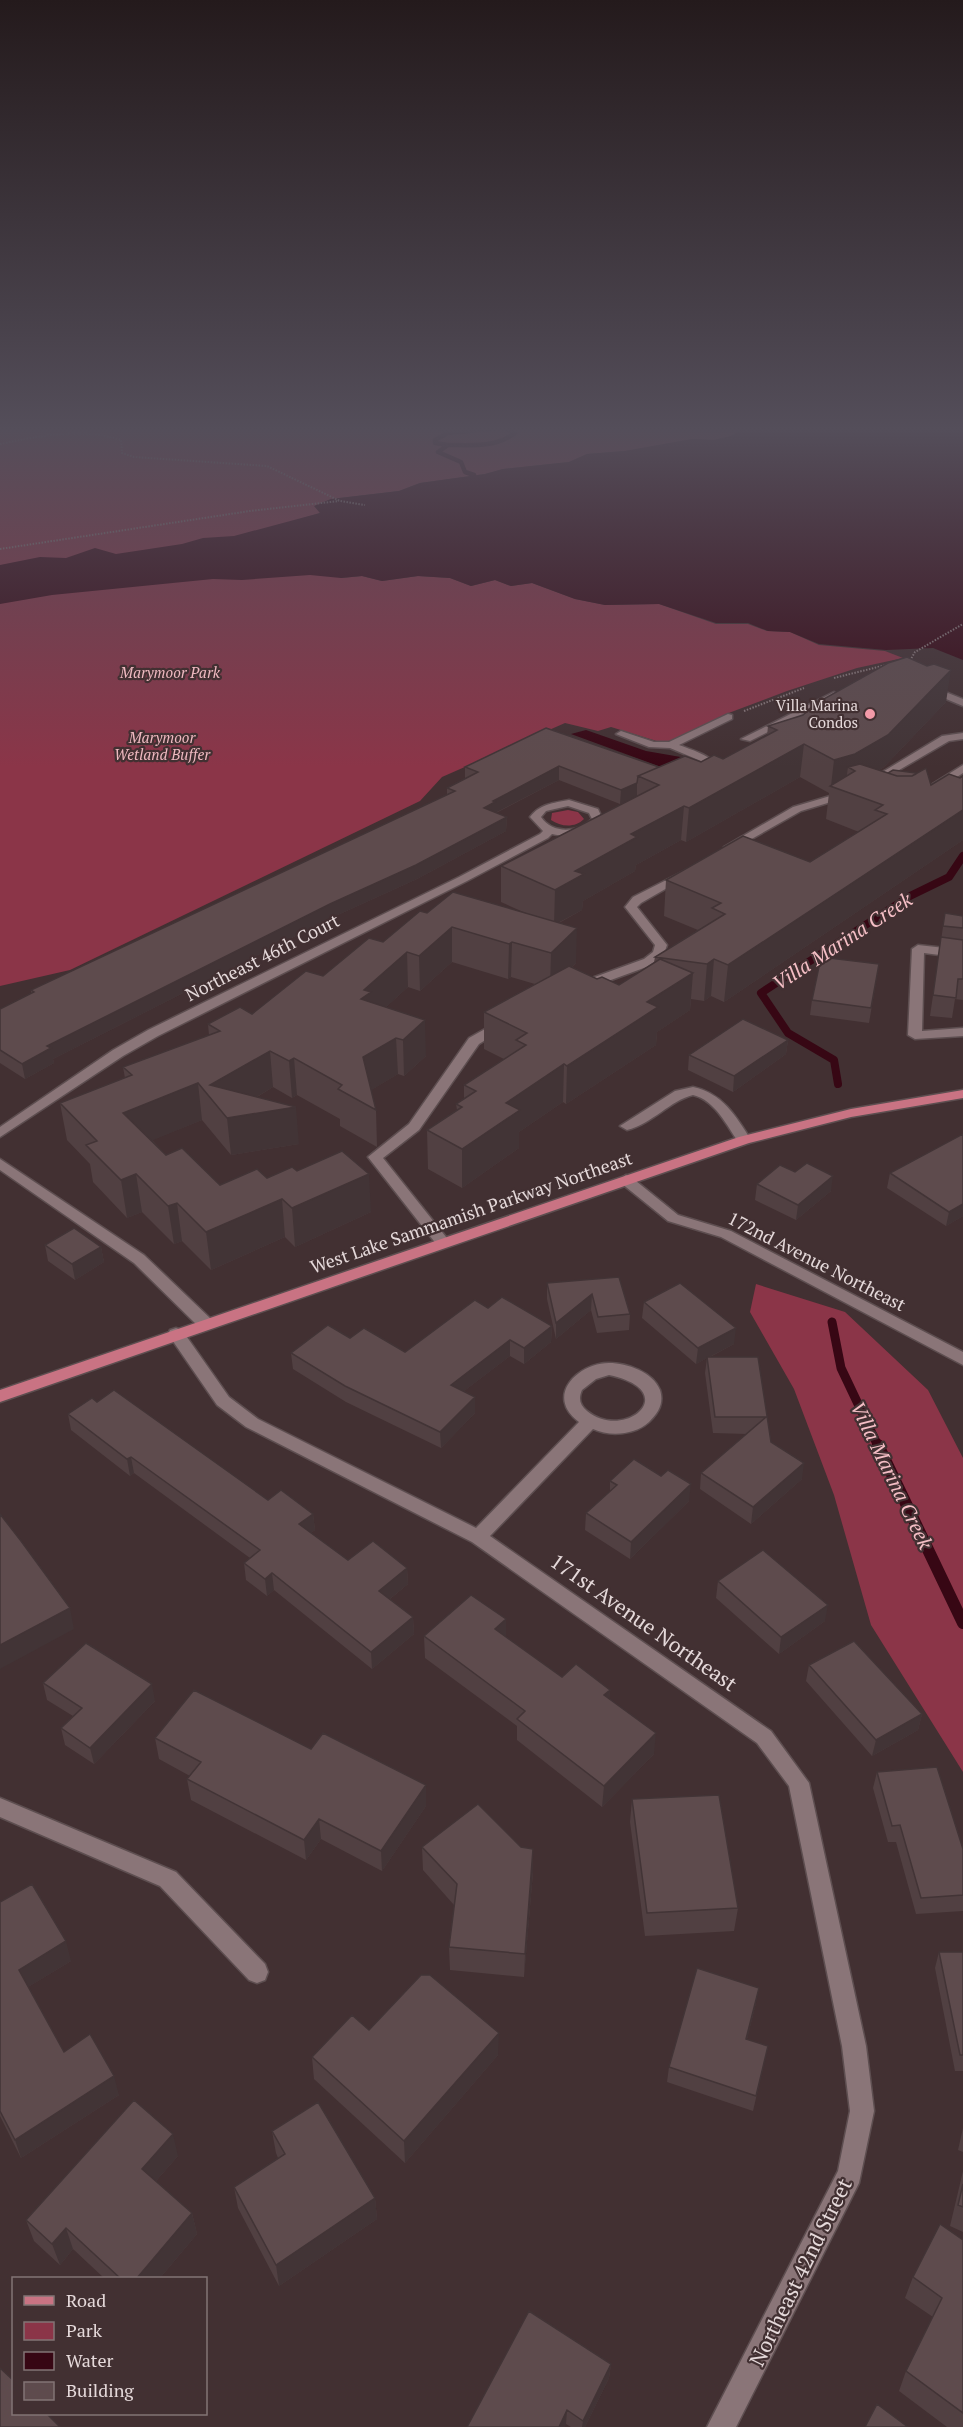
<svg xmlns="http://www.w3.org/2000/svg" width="963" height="2427" font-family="'PT Serif',serif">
  <rect width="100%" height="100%" fill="#423032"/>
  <path fill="#8b3548" d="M0,427H746L731,436L714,440L692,439L625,451L587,454L569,462L503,469L485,474L420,483L399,491L331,499L315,506L320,513L277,526L341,578L362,576L382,581L418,576L450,578L471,586L495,580L511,586L532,583L575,599L605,605L659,604L716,624H748L767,631L790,632L819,645L885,651L903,658L857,668L787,691L726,714L686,735L663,743L611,727L598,731L565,723L442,777L420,801L70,970L0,986Z
    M568,810L578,812L584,819C575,828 561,827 551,820L552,813Z
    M756,1284L845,1312L928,1390L963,1458V1772L871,1625L834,1495L794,1389L750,1312Z"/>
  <path fill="#370714" d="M746,427H963V660L933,648L886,650L819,644L790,632L768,631L748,623H716L659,604L605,605L575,599L532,583L511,586L495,580L471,586L450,578L418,576L382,581L362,576L341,578L310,575L242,580L213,579L52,595L0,604V565L40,557L66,558L95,548L116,554L182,544L203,538L234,536L320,513L314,506L331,499L399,491L420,483L485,474L503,469L569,462L587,454L625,451L692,439L714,440L731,436Z
    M586,730L646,751L698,760L675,772L571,734Z"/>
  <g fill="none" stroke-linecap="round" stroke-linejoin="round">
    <path stroke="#370714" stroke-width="4.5" d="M438,427L448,433L435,440V443L448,445L438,452L461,462L465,472L474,475
      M448,433L509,427
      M448,445C471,445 495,448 515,433L505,428"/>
    <path stroke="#370714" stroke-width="8" d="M838,1084L834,1060L788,1033L761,993L910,896L949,877L963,856"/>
    <path stroke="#370714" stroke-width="9" d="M832,1322L841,1368L878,1446"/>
    <path stroke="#370714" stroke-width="12" d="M878,1445L963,1623"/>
    <defs>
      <path id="minor" d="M927,687H933L963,699V706L927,691Z
        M834,692L839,695L837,697L750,741L741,739Z
        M728,714L732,715V719L679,745C692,750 707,754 716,764L713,772L703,776L698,773L706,765L701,761L670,748L649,747L616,734L621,731L654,742H669Z
        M963,733V739L949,741L875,784H867L866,782L942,736Z
        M963,765V773L939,789H931V785Z
        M847,791L852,794L851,796L801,811L734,849L730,850L724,847L793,807Z
        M569,800L598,809L603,820C591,835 570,838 552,834L548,838L467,881L158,1036L123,1056L0,1137V1127L113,1050L148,1030L459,877L540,834L543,831L530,817C540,804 553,803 569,800ZM568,806L589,813L592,819C578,833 552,834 541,817L546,811Z
        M684,871L688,872V876L641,903L637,907L667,945L663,957L652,965L589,988H581L579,985L581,982L644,959L653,952L655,945L625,907L633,897Z
        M918,945L963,950V958L924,953L922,1031L963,1028V1036L915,1039L908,1035L912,949Z
        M501,1020L506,1021L508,1024L506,1027L479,1044L419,1130L383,1158L450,1242L442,1247L437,1245L368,1157L409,1124L469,1038Z
        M693,1087C722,1093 736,1116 751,1140L749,1143H739C727,1126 715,1100 693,1095C671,1100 652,1124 627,1130L620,1126L675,1091Z
        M0,1159L144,1255L212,1320L214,1324L212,1328H200L134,1263L0,1170Z
        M626,1175L631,1177L678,1215L731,1231L963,1352V1365L721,1237L668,1221L621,1183L619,1180Z
        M176,1328L182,1330L229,1397L258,1419L476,1528L579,1422C544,1396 578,1363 609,1363C627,1363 653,1372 660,1390C664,1403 659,1412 649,1422C635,1435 610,1437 593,1429L490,1536L771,1731L809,1783L866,2046L874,2111L859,2183L736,2427H707L838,2171L850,2111L842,2046L789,1786L757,1743L472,1542L246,1427L217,1405L168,1334L170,1330ZM609,1375C684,1391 625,1442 587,1411C580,1405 578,1399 582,1390L596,1379Z
        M0,1798L176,1872L265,1964L268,1972L265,1980L257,1983L249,1980L160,1886L0,1817Z"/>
      <path id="major" d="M963,1090V1098L851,1117L749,1143L0,1402V1390L739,1137L851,1109Z"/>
    </defs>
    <use href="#minor" stroke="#5d4e50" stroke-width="3"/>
    <use href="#major" stroke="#5d4e50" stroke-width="3"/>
    <path stroke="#867678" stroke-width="2" stroke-dasharray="1.5 1.5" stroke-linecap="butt" d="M0,444C41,436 80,427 121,440L122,453L134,457L267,466L340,501L365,505
      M0,549L250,511L339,501
      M906,660L911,659L915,652L963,624
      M834,678L890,664
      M744,711L804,688"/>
    <use href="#minor" fill="#8a7578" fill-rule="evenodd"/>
    <use href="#major" fill="#c97383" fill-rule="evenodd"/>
  </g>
  <path fill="#514042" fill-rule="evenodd" d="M824,699L946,702L884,767L879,770L931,785L960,778L963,776V840L724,1002L711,996L704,1001L691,999L690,1010L657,1032L656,1045L566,1104L563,1102L519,1132V1148L462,1188L428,1169L427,1130L457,1110L456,1104L464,1099V1085L504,1059L484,1049V1012L535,984L511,977L508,979L452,962L420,991L408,987L386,1007L426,1056L404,1076L398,1074L371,1090L376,1110L377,1147L340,1126V1119L297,1095L292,1098L273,1087L257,1097L299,1144L231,1155L202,1120L152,1140L166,1155L220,1185L267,1178L297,1171L371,1212L295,1247L285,1237L211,1270L182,1241L174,1244L142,1212L127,1218L93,1182L90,1164L67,1140L60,1103L125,1078L123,1067L209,1035L208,1024L252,1014L323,976L383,942L427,913L530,915L501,902V866L632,799L620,804L559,780L496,813L507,817L506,831L417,879L331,918L53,1059L54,1063L25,1079L0,1063V1009L31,993V990L447,795V788L465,779V767L546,728L659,767L723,759L767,736L768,726L803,715ZM800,777L829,793L826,819L859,832L810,862L666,880L664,916L698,930L655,957L654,962L619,985L597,979L572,967L576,963L559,923L582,910L583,901L635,871L636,865L681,840L686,842Z
    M945,913L963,916V1000L955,999L952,1018L930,1016Z
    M879,964L869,1023L810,1015L812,1000Z
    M788,1040L786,1054L733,1092L688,1070L689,1055Z
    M890,1173L963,1216L946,1226L887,1188Z
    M757,1184L831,1191L796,1220L755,1200Z
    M45,1245L101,1247L104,1262L75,1280L48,1261Z
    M619,1277L630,1314L629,1330L597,1333L591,1310L556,1339L547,1299V1283Z
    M644,1302L734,1344L710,1357H758L771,1442L802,1479L751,1524L700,1489L701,1473L747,1434L713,1433L705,1373L707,1358L696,1364L642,1318Z
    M488,1308L552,1326L551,1342L524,1364L510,1356L464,1391L475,1397V1413L441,1448L346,1402L293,1369L291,1353L405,1352Z
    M97,1402L268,1500L313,1514L315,1530L311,1533L348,1560L407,1568L408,1584L390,1599L413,1617L414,1634L372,1669L274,1590L267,1596L246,1580L244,1563L250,1558L134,1473L130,1476L71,1430L68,1414Z
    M610,1481L689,1501L630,1559L585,1530L586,1513L610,1491Z
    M718,1581L825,1621L779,1654L716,1598Z
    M424,1636L506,1637L562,1677L610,1690L609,1699L654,1754L602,1807L517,1740V1726L425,1658Z
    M809,1665L922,1714L918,1730L872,1756L806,1681Z
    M43,1683L155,1701L94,1764L65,1745L61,1728L73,1716L47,1700Z
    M155,1738L426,1806L382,1871L321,1839L306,1860L191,1800L187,1779L190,1776L159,1759Z
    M877,1772L963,1849V1911L916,1914L896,1842H888L873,1788Z
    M632,1799L738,1908L734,1931L645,1936L630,1822Z
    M422,1847L533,1872L524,1977L450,1970L449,1947L454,1905L423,1870Z
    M0,1902L71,1961L28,1987L64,2052L119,2095L21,2158L0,2116Z
    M939,1952H963V2071H955L935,1968Z
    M756,2003L747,2039L768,2046L753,2111L667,2082L669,2067Z
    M369,2030L498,2055L405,2163L314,2079L312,2057Z
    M963,2128V2152L958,2150Z
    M272,2131L375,2198L377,2219L279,2286L238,2208L234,2187L278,2158L276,2153Z
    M178,2156L156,2181L192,2213L197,2234L160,2278H104L73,2249L60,2265L34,2241L26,2220Z
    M963,2171V2232L950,2226Z
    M963,2240V2427H947L899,2391L906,2371L933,2317L905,2298L913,2277Z
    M529,2311L611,2364L609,2378L585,2427H571L566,2424Z"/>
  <path fill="#423436" d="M951,670L946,702L884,767L853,785L855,771L848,767L845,788L831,786L834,760Z
    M804,744L800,777L686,842L689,808Z
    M559,766V780L495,813L484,808L493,801Z
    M637,783V797L620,804L621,790Z
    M684,806L681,840L636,865L635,871L583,901L582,910L554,925L555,890L575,871L631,834Z
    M963,810V840L724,1002L728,965Z
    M507,817L506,831L417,879L331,918L53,1059L54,1063L25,1079L22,1064L47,1046L330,904Z
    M452,927V962L420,991L419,956Z
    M577,928L576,963L550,988L551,953Z
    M512,942L511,977L508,979L509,944Z
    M407,952L408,987L372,1020L361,999L364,990Z
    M714,959L711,996L704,1001L707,964Z
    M693,973L690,1010L657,1032L656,1045L566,1104L567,1066L647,1002Z
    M425,1020L426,1056L404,1076L403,1040Z
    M396,1038L398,1074L365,1094L363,1057Z
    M788,1040L786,1054L733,1092L734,1076Z
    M270,1051L273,1087L225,1116L210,1085Z
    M294,1058L297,1095L292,1098L289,1061Z
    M564,1064L563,1102L519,1132V1148L462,1188V1149L506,1103Z
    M198,1083L202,1120L129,1150L123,1113Z
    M296,1107L299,1144L231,1155L227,1118Z
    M136,1174L142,1212L127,1218L121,1180Z
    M369,1174L371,1212L295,1247L292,1208Z
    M833,1176L831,1191L796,1220L798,1205Z
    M282,1199L285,1237L211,1270L206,1232Z
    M177,1203L182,1241L174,1244L168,1206Z
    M963,1204V1216L946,1226L949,1212Z
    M101,1247L104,1262L75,1280L72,1264Z
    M592,1294L591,1310L556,1339V1323Z
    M552,1326L551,1342L524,1364V1348Z
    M736,1328L734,1344L696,1364L698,1348Z
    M510,1340V1356L451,1401V1385Z
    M475,1397V1413L441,1448L440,1432Z
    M131,1457L134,1473L130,1476L127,1459Z
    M804,1463L802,1479L751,1524L753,1507Z
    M691,1484L689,1501L630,1559L631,1542Z
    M313,1514L315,1530L301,1540L299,1524Z
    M407,1568L408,1584L380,1607L379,1591Z
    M272,1573L274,1590L267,1596L265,1579Z
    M828,1605L825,1621L779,1654L781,1637Z
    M70,1608L74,1629L0,1669V1645Z
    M413,1617L414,1634L372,1669L371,1652Z
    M506,1619V1640L495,1629Z
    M152,1684L155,1701L94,1764L90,1748Z
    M610,1690L609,1711L604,1695Z
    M922,1714L918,1730L872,1756L876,1740Z
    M656,1733L654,1754L602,1807L604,1786Z
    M426,1785V1806L382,1871L381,1851Z
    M319,1819L321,1839L306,1860L304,1840Z
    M533,1849V1872L524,1977L525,1954Z
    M66,1941L71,1961L25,1989L19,1970Z
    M759,1988L756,2003L743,2054L746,2039Z
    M499,2033L498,2055L405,2163L404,2141Z
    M114,2076L119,2095L21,2158L15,2140Z
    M173,2134L178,2156L148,2190L142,2169Z
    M375,2198L377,2219L279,2286L276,2265Z
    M192,2213L197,2234L160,2278H137Z
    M66,2228L73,2249L60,2265L52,2244Z
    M611,2364L609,2378L585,2427H582L583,2421Z
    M567,2410L566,2424L565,2427H559Z"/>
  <path fill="#5e4b4d" stroke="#423436" stroke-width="1.5" d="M907,657L927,666L934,664L951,670L888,735L855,754L834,760L804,744L689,808L684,806L631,834L637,837L575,871L584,874L555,890L501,866L659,785L638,776L685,756L701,762L714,755L723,759L777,730L768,726L803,715L821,698L824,699L888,663Z
    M546,728L659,767L638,776L637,783L621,790L559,766L493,801L495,802L484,808L507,817L416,865L330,904L47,1046L51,1048L22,1064L0,1050V1009L34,992L31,990L455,791L447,788L478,772L465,767Z
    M860,764L897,776H912L926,768L931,785L949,774L960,778L963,776V810L728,965L714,959L707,964L655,957L725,914L712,908L721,903L666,880L743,836L810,862L887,814L875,810L883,805L830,786L855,771L848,767Z
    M893,770L916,773V774L912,776H897L888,773Z
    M453,892L577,928L551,953L512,942L509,944L452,927L419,956L407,952L364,990L371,992L361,999L425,1020L403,1040L396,1038L363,1057L376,1110L338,1089L342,1085L294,1058L289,1061L270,1051L210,1085L296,1107L227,1118L198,1083L123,1113L166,1155L182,1148L220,1185L257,1169L267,1178L292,1167L297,1171L342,1151L369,1174L292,1208L282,1199L206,1232L177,1203L168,1206L136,1174L121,1180L86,1145L97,1141L60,1103L132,1075L123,1067L220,1031L208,1024L240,1007L252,1014L306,971L323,976L369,938L383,942L420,911L427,913Z
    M945,913L963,916V928L943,926Z
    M941,937L963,940V979H958L956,998L933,995Z
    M821,957L879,964L871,1008L812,1000Z
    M660,959L693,973L647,1002L658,1007L567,1066L564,1064L506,1103L520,1110L462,1149L427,1130L462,1107L456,1104L476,1091L464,1085L526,1045L516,1040L527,1033L484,1012L569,966L597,979L602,977L619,985Z
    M743,1019L788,1040L734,1076L689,1055Z
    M963,1134V1204L949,1212L890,1173Z
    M807,1163L833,1176L798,1205L757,1184L780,1165L795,1172Z
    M74,1228L101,1247L72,1264L45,1245Z
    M619,1277L630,1314L598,1317L592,1294L556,1323L547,1283Z
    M680,1283L736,1328L698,1348L644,1302Z
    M502,1297L552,1326L524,1348L510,1340L451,1385L475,1397L440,1432L345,1386L291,1353L328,1325L350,1338L364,1328L405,1352L475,1300L488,1308Z
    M707,1357H758L771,1442L804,1463L753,1507L701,1473L766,1417H715Z
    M114,1390L268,1500L281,1490L313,1514L299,1524L348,1560L373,1541L407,1568L379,1591L413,1617L371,1652L272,1573L265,1579L244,1563L260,1550L131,1457L127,1459L68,1414L92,1398L97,1402Z
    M634,1459L661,1476L668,1470L691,1484L631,1542L586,1513L617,1485L610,1481Z
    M0,1514L21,1541L70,1608L0,1645Z
    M763,1550L828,1605L781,1637L718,1581Z
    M471,1595L506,1619L495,1629L562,1677L576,1664L610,1690L604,1695L656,1733L604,1786L517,1719L525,1711L424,1636Z
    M854,1641L922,1714L876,1740L809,1665Z
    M86,1643L152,1684L90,1748L61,1728L82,1708L43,1683Z
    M194,1690L311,1749L323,1733L426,1785L381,1851L319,1819L304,1840L187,1779L201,1762L155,1738Z
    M937,1767L963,1849V1895L921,1898L900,1825L892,1826L877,1772Z
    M719,1795L738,1908L647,1913L632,1799Z
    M478,1804L521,1847L533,1849L525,1954L449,1947L457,1884L422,1847Z
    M32,1884L66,1941L19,1970L64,2052L90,2034L114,2076L15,2140L0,2111V1902Z
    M939,1952H963V2055H960Z
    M697,1968L759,1988L746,2039L768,2046L756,2096L669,2067Z
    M421,1975H430L499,2033L404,2141L312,2057L352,2015L369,2030Z
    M134,2100L173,2134L142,2169L192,2213L137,2278H120L66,2228L52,2244L26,2220Z
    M318,2102L375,2198L276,2265L234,2187L285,2154L272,2131Z
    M963,2184V2207L958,2205Z
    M940,2224L963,2240V2413L906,2371L942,2298L913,2277Z
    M529,2311L611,2364L583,2421L567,2410L559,2427H467Z
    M0,2368L14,2381V2414H47L60,2427H0Z
    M877,2404L908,2427H865Z"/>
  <linearGradient id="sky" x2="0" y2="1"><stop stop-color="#241a1c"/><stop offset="0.56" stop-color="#544e5a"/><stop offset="1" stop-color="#544e5a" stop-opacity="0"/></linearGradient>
  <rect width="963" height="767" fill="url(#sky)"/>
  <circle fill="#f39aa8" stroke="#423032" stroke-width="2" cx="870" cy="714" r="6"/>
  <g text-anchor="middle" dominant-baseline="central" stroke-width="4.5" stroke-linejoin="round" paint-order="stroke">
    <g font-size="15" font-style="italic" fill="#efb9c0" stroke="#423032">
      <text x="170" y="672">Marymoor Park</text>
      <text x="162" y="737">Marymoor<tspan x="162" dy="17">Wetland Buffer</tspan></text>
    </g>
    <g font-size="15" fill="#e5d9da" stroke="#423032" text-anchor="end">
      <text x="858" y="705">Villa Marina<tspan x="858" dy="17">Condos</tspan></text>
    </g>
    <g font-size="18" fill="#e5d9da" stroke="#423032">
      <text transform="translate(262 957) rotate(-27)">Northeast 46th Court</text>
      <text transform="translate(471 1212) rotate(-19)">West Lake Sammamish Parkway Northeast</text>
      <text transform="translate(817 1261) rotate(27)">172nd Avenue Northeast</text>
    </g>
    <g font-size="20" font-style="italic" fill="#f4bec5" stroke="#423032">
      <text transform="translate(842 941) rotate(-33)">Villa Marina Creek</text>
      <text transform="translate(892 1475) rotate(64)">Villa Marina Creek</text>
    </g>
    <g font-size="21" fill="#e5d9da" stroke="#423032">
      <text transform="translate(644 1622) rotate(35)">171st Avenue Northeast</text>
      <text transform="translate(800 2272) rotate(-64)">Northeast 42nd Street</text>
    </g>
  </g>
  <rect x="12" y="2277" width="195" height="138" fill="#423032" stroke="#837475" stroke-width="1.5"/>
  <rect x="24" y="2296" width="30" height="9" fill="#c97383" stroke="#837475" stroke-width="1.5"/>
  <text x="66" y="2307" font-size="18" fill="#e5d9da">Road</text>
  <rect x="24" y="2322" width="30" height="18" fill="#8b3548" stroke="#837475" stroke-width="1.5"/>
  <text x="66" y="2337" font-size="18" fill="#e5d9da">Park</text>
  <rect x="24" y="2352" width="30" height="18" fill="#370714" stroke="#837475" stroke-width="1.5"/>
  <text x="66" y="2367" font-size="18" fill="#e5d9da">Water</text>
  <rect x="24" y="2382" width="30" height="18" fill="#5e4b4d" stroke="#837475" stroke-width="1.5"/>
  <text x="66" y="2397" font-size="18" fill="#e5d9da">Building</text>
</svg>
